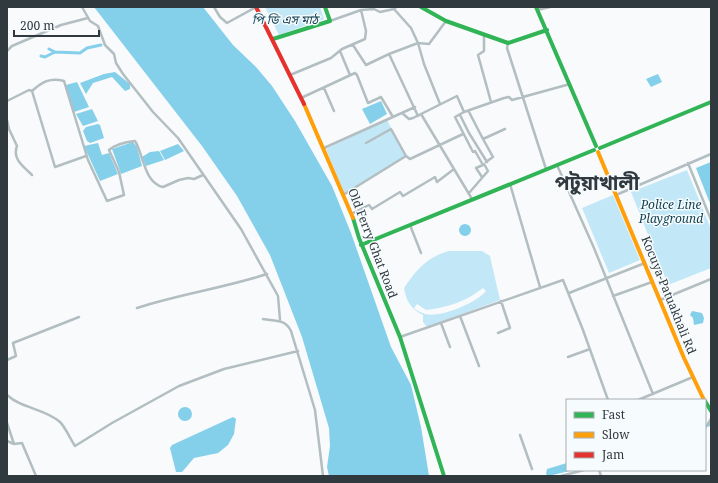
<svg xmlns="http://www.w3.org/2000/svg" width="718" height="483" font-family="'Noto Serif','Noto Sans Bengali',serif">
  <rect width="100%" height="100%" fill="#f8fafc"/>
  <path fill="#c2e8f8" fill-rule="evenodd" d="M265,7H320L324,19L279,35Z
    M387,120L406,156L344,193L326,149Z
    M687,170L711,229V268L668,285L631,192Z
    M613,195L640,260L609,273L582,208Z
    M449,251H482L490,256L500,300L427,327L423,322V315C411,309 406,301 404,288C416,270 427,257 449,251ZM483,288L486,291C476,303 441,318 425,314C421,313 417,310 414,308L417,304L426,310C446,308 467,301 483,288Z"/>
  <path fill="#84cfea" d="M94,7H203L233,45L256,67L272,86L295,121L332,186L351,233L391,347L411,385L421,427L429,476H329L327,467L330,446L329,428L302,337L270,255L237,196L202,146Z
    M115,72L130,84V89L125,91L112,77L93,83L86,94L80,83L104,74Z
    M658,74L662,82L651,87L646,79Z
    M77,82L89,107L74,112L66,85Z
    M381,101L387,114L370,124L362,109Z
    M92,109L98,121L83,126L76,114Z
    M98,124L100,125L104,138L90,143L87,141L83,131L86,127Z
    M133,142L137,147L142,166L121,174L112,149Z
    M98,143L102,155L109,153L118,174L100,181L84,146Z
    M178,144L184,151L165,160L160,151Z
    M159,151L164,160L146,166L142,157L150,152Z
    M711,162V206L696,168Z
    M459 230a6 6 0 1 1 12 0a6 6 0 1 1-12 0Z
    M692,311L702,313L704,318L703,323L694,325L693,318L690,315Z
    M178 414a7 7 0 1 1 14 0a7 7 0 1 1-14 0Z
    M233,417L236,419L234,434L228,445L218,453L194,458L182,472H176L170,448L172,445Z
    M567,463V470H574L548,476L546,474L547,469Z"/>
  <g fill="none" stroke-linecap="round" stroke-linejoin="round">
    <path stroke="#84cfea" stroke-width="3" d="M49,49L55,52L80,53L87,48L101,45
      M41,56L45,57L55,52
      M705,426L711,424"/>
    <path stroke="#b2bec1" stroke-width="2.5" d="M82,7L90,21L98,26L105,45L114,54L116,63L123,74L153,112L178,138L241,229L278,296L280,320
      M214,7L220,17L227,23L256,7
      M394,9L411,28L418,43L424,64L440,104
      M537,10L550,7
      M330,21L361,10
      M484,35V51L478,55L491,102
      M508,43L507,48L546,169
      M353,45L366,65L389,54L418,43L429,44L446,21
      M7,51L12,46L61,25L88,18
      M340,51L350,75
      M389,54L418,116
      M290,75L331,58L342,49L365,39L366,31L361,10L374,9L380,12L394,9L396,7
      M324,88L334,111
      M301,98L355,73L357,75L368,103L381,97L393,117
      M7,101L29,90L32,91
      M464,112L504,98L509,97L512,100L570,84
      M469,112L483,139L505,129
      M402,113L409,119L413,118L457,96L464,112L455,117L473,152L475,151L483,165L476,168L482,177
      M421,114L472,199
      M460,115L469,133L487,162
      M7,120L9,129L17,146C12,159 23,166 32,175
      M483,139L493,157L486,162
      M366,143L391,129L406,156
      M324,148L415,107
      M86,156L55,167L32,91C42,82 50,77 64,81L88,160L107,201L124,195L119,172L109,150C116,144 126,142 135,141C143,153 144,183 163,187L179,180L188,178L194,179L203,175
      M688,163L711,220
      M557,165L594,248L653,394
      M510,184L540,287
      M469,193L488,171L484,164
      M343,195L406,156L410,159L463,134
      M616,195L711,154
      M351,214L369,205L372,209L400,192L403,196L435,177L437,182L454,169
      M410,225L421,253
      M569,293L645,263
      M613,296L652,282
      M660,300L711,279
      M137,308C180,294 224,288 267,274
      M460,316L479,366
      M263,319C275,321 285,319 291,331L315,410L323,476
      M441,323L450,347
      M498,333L510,328L501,301
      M400,337L563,280L583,330L608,400
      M568,357L590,349
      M7,360L16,356L13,343L79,317
      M7,395C22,409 44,408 60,422C66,428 70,439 75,446L112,423L179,386L224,369L298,351
      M638,400L693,377
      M7,423L14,444L7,441
      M705,428L711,419
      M520,435L532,469
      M14,444L22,443L36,476
      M599,470L601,476
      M561,476L584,470"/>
    <path stroke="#30b455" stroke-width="4" d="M421,7L446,21L508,43L547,30
      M536,7L596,146
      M273,39L330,21L325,7
      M600,148L711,102
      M353,218L359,238L400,337L444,476
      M361,245L594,150
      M705,401L711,411"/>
    <path stroke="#ff9f0a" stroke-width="4" d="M304,104L353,218
      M598,152L684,358L704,400"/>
    <path stroke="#e5322d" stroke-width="4" d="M256,7L304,104"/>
  </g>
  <g text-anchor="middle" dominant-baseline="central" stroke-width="3" stroke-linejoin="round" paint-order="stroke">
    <g font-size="12" font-style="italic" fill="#103f4f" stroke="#f6fbfe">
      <text x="285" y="19">পি ডি এস মাঠ</text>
      <text x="671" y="204">Police Line<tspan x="671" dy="14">Playground</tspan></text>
    </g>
    <g font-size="12" fill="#303a3e" stroke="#f6fbfe">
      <text transform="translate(373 243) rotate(69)">Old Ferry Ghat Road</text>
      <text transform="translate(669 295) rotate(68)">Kocuya-Patuakhali Rd</text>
    </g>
    <g font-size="20" font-weight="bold" fill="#303a3e" stroke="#f6fbfe">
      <text x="597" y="182">পটুয়াখালী</text>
    </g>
  </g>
  <rect width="718" height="483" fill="none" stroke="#303a3e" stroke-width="16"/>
  <rect x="566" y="399" width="140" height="72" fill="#f6fbfe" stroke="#a7aeb1"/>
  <rect x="574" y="412" width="20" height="6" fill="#30b455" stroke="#a7aeb1"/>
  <text x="602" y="419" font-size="12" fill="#303a3e">Fast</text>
  <rect x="574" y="432" width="20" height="6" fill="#ff9f0a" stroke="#a7aeb1"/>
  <text x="602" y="439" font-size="12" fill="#303a3e">Slow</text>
  <rect x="574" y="452" width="20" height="6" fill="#e5322d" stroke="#a7aeb1"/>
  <text x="602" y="459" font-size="12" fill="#303a3e">Jam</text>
  <path d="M14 30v6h85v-6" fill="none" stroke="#303a3e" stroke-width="2"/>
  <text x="20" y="30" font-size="12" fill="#303a3e" stroke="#f6fbfe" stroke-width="3" paint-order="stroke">200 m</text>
</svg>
